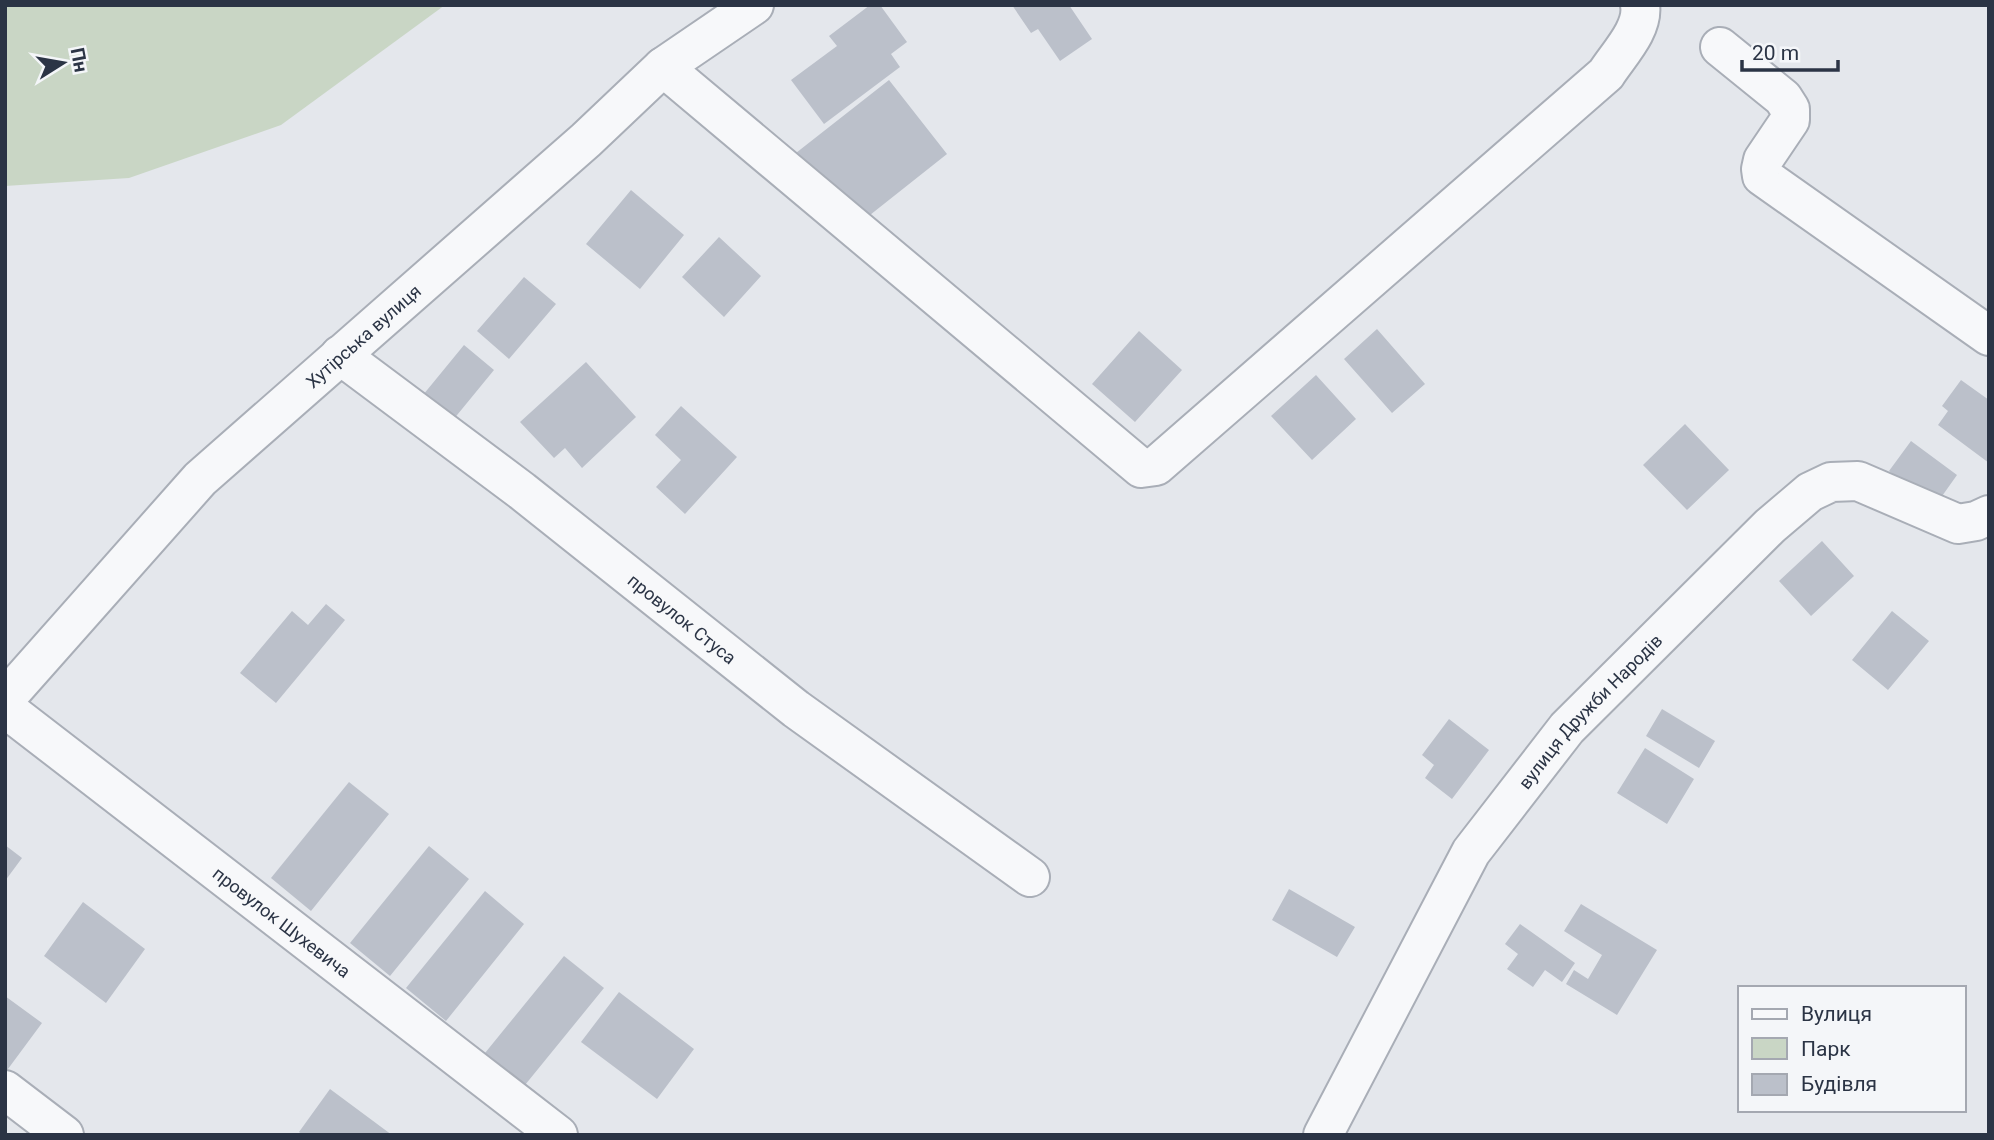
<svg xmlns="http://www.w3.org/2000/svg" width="1994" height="1140" font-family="Roboto,sans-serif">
  <rect width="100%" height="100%" fill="#e4e7ec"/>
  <path fill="#c9d6c5" d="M5,5H445L281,125L129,178L5,186Z"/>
  <path fill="#bbc0ca" d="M870,5H880L907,42L891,54L900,67L824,124L791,80L837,46L829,36Z
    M1012,5H1069L1092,39L1060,61L1038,29L1031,33Z
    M889,80L947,154L846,234L787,160Z
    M631,190L684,235L640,289L586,244Z
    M719,237L761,276L724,317L682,277Z
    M524,277L556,304L509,359L477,331Z
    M1377,329L1425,384L1392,413L1344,359Z
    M1139,331L1182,370L1135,422L1092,384Z
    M464,345L494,370L453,420L423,395Z
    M586,362L636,417L582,468L565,448L554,458L520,422Z
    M1316,375L1356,419L1312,460L1271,416Z
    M1961,380L1989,400V463L1938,425L1948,411L1942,406Z
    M681,406L737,457L685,514L656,487L681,460L655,435Z
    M1685,424L1729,470L1687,510L1643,465Z
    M1911,441L1957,475L1935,506L1889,471Z
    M1822,541L1854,576L1811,616L1779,581Z
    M326,604L345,620L276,703L240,673L292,611L308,625Z
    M1892,611L1929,641L1888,690L1852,660Z
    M1662,709L1715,741L1699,768L1646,736Z
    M1449,719L1489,750L1452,799L1425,778L1434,765L1422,755Z
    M1645,748L1694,779L1667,824L1617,793Z
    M349,782L389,814L311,911L271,878Z
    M5,845L22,858L5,881Z
    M429,846L469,879L390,976L350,943Z
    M1289,889L1355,927L1337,957L1272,920Z
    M485,891L524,924L446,1021L406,988Z
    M83,902L145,949L106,1003L44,956Z
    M1581,904L1657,950L1617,1015L1566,984L1574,970L1588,979L1602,955L1564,931Z
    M1520,924L1575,963L1562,982L1545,970L1533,987L1507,969L1518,954L1505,944Z
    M564,956L604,988L525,1085L485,1053Z
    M619,992L694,1049L657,1099L581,1042Z
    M5,996L42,1023L5,1073Z
    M330,1089L392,1135H303L299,1132Z"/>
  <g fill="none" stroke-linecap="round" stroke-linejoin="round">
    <defs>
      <g id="minor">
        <path d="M1720,47L1783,98L1790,109V120L1763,160L1761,169L1762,176L1989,336"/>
        <path d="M663,67L1141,468L1156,466L1606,74C1618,55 1644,29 1640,5"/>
        <path id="s1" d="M340,355L522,491L796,709L1030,877"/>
        <path id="s2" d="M5,699L200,479L586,140L663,67L754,5"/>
        <path id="s3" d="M5,708L558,1135"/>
        <path d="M5,1090L64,1135"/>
        <path id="s4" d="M1323,1135L1471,852L1567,728L1770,526L1810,492L1831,482L1858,481L1958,524L1976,521L1989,515"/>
      </g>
    </defs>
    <use href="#minor" stroke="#a9aeb7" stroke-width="42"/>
    <use href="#minor" stroke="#f7f8fa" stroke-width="38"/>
  </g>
  <g text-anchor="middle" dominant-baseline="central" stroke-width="5" stroke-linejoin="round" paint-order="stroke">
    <g font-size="18" fill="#2b3445" stroke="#f4f6f9">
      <text stroke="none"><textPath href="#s2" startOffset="511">Хутірська вулиця</textPath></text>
      <text stroke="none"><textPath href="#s1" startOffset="432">провулок Стуса</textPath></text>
      <text stroke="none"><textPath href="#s4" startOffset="504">вулиця Дружби Народів</textPath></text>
      <text stroke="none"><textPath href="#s3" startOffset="350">провулок Шухевича</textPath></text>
    </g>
  </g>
  <rect width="1994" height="1140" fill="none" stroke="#2b3445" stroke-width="14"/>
  <rect x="1738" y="986" width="228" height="126" fill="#f4f6f9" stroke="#a4a8b1" stroke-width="2"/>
  <rect x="1752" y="1009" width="35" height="10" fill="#f7f8fa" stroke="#a4a8b1" stroke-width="2"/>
  <text x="1801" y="1021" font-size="21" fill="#2b3445">Вулиця</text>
  <rect x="1752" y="1038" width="35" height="21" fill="#c9d6c5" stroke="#a4a8b1" stroke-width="2"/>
  <text x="1801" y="1056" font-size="21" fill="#2b3445">Парк</text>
  <rect x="1752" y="1074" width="35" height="21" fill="#bbc0ca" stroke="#a4a8b1" stroke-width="2"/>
  <text x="1801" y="1091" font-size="21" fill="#2b3445">Будівля</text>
  <g transform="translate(63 63) rotate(79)" stroke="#f4f6f9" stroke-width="5" paint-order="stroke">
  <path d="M0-5L12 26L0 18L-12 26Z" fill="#2b3445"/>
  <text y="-10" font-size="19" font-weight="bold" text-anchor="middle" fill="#2b3445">Пн</text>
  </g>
  <path d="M1742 60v10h96v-10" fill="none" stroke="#2b3445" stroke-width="3.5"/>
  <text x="1752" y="60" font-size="21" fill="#2b3445" stroke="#f4f6f9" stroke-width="5" paint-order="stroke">20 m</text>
</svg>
